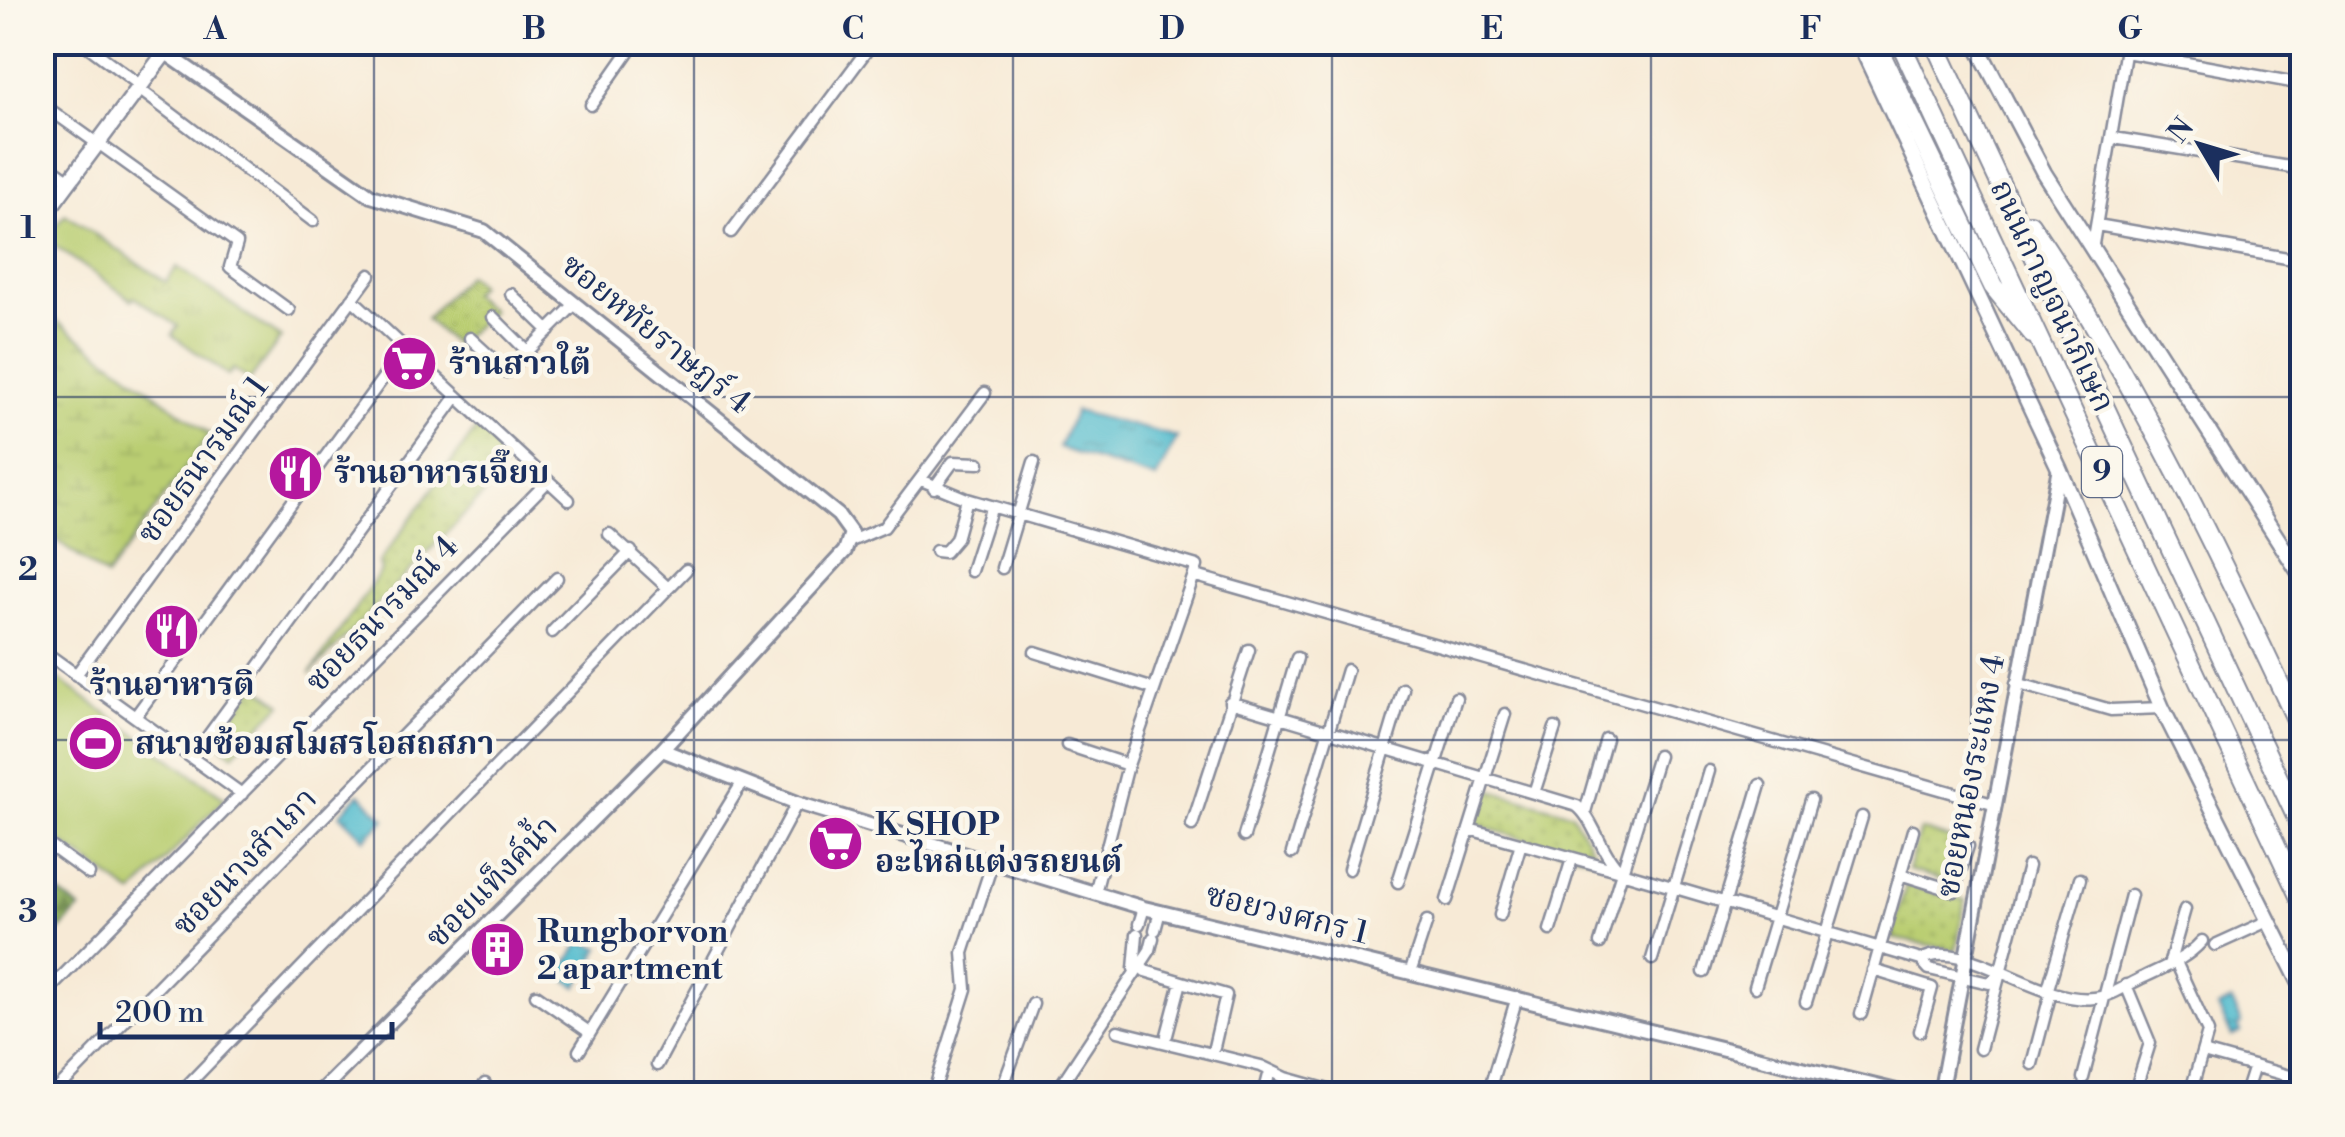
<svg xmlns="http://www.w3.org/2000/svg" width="2345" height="1137" font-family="'Libre Bodoni','Noto Serif Thai',serif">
  <defs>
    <pattern id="grass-tufts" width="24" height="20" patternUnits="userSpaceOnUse" patternTransform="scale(2.5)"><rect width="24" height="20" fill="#bace72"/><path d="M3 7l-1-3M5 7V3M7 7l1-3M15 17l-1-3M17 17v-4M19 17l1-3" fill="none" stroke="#9fb165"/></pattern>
    <pattern id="forest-firs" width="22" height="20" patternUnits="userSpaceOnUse" patternTransform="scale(2.5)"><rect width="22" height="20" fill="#93b164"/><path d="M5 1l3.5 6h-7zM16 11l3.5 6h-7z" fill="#779056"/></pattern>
    <pattern id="wetland-marsh" width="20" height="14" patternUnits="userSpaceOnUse" patternTransform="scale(2.5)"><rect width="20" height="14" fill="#bace72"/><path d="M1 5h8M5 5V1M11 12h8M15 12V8" fill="none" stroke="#9fb165"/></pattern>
    <pattern id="park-dots" width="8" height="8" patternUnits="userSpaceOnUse" patternTransform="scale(2.5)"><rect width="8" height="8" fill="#bace72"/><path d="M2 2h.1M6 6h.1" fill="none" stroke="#9fb165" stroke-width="1.8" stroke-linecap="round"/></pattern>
    <pattern id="water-ripples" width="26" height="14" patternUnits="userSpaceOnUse" patternTransform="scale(2.5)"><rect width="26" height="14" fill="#52bcce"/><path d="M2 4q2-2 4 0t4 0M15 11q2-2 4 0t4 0" fill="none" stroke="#4399aa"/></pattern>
  </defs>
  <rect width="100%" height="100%" fill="#fbf7ec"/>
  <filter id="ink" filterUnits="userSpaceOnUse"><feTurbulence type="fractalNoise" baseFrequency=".01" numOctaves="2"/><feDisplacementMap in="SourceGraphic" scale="20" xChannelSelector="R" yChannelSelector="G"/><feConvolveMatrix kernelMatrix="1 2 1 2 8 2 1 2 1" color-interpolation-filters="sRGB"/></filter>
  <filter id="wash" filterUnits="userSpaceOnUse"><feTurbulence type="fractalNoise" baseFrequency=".0048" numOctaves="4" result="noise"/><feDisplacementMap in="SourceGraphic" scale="40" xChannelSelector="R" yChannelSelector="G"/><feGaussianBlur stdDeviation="2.25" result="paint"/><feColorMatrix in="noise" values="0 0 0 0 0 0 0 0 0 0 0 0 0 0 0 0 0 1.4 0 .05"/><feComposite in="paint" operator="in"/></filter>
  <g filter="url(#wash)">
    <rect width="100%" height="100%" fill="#f7ead6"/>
    <path fill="url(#grass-tufts)" stroke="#6a7e68" stroke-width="2.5" d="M65,214L166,282L177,267L281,338L250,380L233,369L228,375L172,335L178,326L134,297L132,300L45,239Z"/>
    <path fill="url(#forest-firs)" stroke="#577061" stroke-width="2.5" d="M43,881L80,909L43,948Z"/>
    <path fill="url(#wetland-marsh)" stroke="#6a7e68" stroke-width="2.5" d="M43,311L210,434L106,577L43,530Z"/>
    <path fill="url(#park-dots)" stroke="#6a7e68" stroke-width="2.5" d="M467,275L479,285L471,294L492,311L455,345L426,319Z
      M478,426L513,458L482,490L485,493L310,674L381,571L379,563Z
      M256,685L282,704L233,754L214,741Z
      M1487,789L1572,813L1593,850L1590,858L1476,825Z
      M1920,830L1961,842L1949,882L1908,870Z
      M1906,885L1965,900L1956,950L1891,938Z"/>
    <path fill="#bace72" stroke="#6a7e68" stroke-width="2.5" d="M53,675L225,798L133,894L43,829V690Z"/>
    <path fill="url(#water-ripples)" stroke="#367696" stroke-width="2.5" d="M1075,411L1177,437L1156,479L1059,448Z
      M360,794L385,819L365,839L340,814Z
      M581,942L600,948L577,987L559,975Z
      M2231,1001L2242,1024L2238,1026L2241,1032L2232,1036L2218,1008Z"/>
  </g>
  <g filter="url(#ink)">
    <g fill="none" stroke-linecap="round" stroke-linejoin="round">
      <defs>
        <path id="minor" d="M82,42L141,86
          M2126,52L2302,84
          M139,89L313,221
          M42,104L98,144
          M591,105L635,42
          M2114,138L2302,169
          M98,143L237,243L230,267L289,310
          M42,161L70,181
          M2097,225L2287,258L2302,256
          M731,232L873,42
          M2093,244L2127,42
          M511,294L549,331
          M352,299L569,500
          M493,317L528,352
          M470,338L507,372L574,305
          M921,480L967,499L1197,566L1128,765L1095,893
          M934,488L953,462L979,463
          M609,534L668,588
          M851,541L884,527L985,393
          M936,551L945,552L956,539L967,499
          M1002,568L1034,462
          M971,571L992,506
          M1196,576L1996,805
          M552,632L631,551
          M42,650L242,794
          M1035,652L1154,689
          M76,675L370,275
          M2016,683L2111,710L2162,708
          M1230,702L1577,806C1594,819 1600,852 1621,872L1921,960L1929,969L1989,983L1999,975
          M135,717L405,348
          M1067,745L1128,765
          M192,758L457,396
          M1534,793L1555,728
          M1585,812L1606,739
          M1192,825L1249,650
          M1469,829L1620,871
          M1244,836L1297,658
          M42,840L89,874
          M1292,853L1347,670
          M1349,869L1403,689
          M1900,874L1954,891L1968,846
          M1398,882L1456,698
          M1447,900L1505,714
          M1500,915L1521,843
          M1139,924L1144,908
          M1155,930L1160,911
          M1550,930L1572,859
          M1600,943L1658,756
          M2215,945L2270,920
          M1652,959L1709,771
          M1921,960C1963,935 2037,1005 2094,998C2111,997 2128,984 2144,977C2165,967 2186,959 2202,941
          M2176,962L2208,1032L2190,1094
          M1139,964L1145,971L1226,995L1214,1047
          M2169,965L2185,909
          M1134,969L1137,934
          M1873,970L1932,988L1920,1031
          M1704,972L1760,785
          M1410,973L1427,921
          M2126,985L2150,1043L2135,1091
          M1755,987L1811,800
          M2047,992L2080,879
          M536,995L589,1032
          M42,997L548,481
          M1806,1002L1862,817
          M1861,1014L1913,830
          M1118,1031L1261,1066L1286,1078L1343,1094
          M1167,1035L1181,982
          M1980,1049L2028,866
          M579,1051L742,783
          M2203,1052L2289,1076
          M2032,1064L2051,992
          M657,1065L797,803
          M2083,1078L2131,895
          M1002,1088L1023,1094
          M53,1094L557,578
          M179,1094L686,570
          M478,1094L485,1084
          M933,1094L966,989L963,953L992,864
          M1000,1094L1033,1004
          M1055,1094L1150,950L1153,938
          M1264,1094L1270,1071
          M1282,1094L1286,1078
          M1488,1094L1517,997
          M2245,1094L2254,1066"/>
        <path id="tertiary" d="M166,53L371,196L484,231L838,515L851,533L845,551L662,750L318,1094
          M662,750L797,803L1144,908L1909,1094
          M1940,1094L2059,468"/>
        <path id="secondary" d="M1859,42L2059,468L2162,708L2302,987
          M1975,42L2044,173L2302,577
          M42,218L173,42"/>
        <path id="motorway" d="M1875,42L1993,286L2032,334
          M1900,42L2302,902
          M1934,42L2302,829
          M2030,224C2138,383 2221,558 2302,732"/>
      </defs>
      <use href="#minor" stroke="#898c9a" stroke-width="15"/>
      <use href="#tertiary" stroke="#898c9a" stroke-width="18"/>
      <use href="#secondary" stroke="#898c9a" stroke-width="19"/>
      <use href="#motorway" stroke="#898c9a" stroke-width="22"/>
      <use href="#minor" stroke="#fff" stroke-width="10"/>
      <use href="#tertiary" stroke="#fff" stroke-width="12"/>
      <use href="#secondary" stroke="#fff" stroke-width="14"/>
      <use href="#motorway" stroke="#fff" stroke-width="18"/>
    </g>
  </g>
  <path fill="none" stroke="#1b2f5e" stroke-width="2.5" stroke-opacity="0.55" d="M374,42V1094M694,42V1094M1013,42V1094M1332,42V1094M1651,42V1094M1971,42V1094M42,397H2302M42,740H2302"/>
  <defs>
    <symbol id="supermarket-disc" viewBox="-11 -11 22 22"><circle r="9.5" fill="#b5179e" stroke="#fbf7ec"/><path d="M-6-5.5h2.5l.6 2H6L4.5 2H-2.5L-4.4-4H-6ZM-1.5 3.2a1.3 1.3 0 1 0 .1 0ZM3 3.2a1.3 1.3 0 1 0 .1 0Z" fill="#fff"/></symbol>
    <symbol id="restaurant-disc" viewBox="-11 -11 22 22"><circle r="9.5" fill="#b5179e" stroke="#fbf7ec"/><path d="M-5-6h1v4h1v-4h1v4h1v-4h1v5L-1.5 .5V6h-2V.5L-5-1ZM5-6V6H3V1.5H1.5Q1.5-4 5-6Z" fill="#fff"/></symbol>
    <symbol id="stadium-disc" viewBox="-11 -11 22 22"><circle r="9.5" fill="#b5179e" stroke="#fbf7ec"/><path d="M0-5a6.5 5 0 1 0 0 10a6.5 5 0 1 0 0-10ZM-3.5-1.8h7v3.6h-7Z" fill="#fff"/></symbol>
    <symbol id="building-disc" viewBox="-11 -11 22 22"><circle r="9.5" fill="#b5179e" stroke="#fbf7ec"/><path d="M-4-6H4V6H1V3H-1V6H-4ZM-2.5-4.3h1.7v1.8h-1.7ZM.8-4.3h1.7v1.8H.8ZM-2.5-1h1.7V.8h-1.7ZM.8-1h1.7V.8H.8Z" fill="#fff"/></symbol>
  </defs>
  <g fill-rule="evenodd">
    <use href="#supermarket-disc" x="378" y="332" width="63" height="63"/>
    <use href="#restaurant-disc" x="264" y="442" width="63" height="63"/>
    <use href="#restaurant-disc" x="140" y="600" width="63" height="63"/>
    <use href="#stadium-disc" x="64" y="712" width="63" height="63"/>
    <use href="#supermarket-disc" x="804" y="812" width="63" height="63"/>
    <use href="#building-disc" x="466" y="918" width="63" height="63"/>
  </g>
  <g text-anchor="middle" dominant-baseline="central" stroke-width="9" stroke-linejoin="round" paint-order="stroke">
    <rect fill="#fbf7ec" stroke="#5e6b89" stroke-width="2.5" x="2082" y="447" width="40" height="50" rx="8"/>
    <g font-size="30" font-weight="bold" fill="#1b2f5e">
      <text x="2102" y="472">9</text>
    </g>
    <g font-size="32" fill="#1b2f5e" stroke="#fbf7ec">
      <text transform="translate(2052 296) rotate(65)">ถนนกาญจนาภิเษก</text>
      <text transform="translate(656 334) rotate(39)">ซอยหทัยราษฎร์ 4</text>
      <text transform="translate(203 460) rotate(-54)">ซอยธนารมณ์ 1</text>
      <text transform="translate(382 614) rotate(-46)">ซอยธนารมณ์ 4</text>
      <text transform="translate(1971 776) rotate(-79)">ซอยหนองระแหง 4</text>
      <text transform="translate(245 862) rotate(-46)">ซอยนางสำเภา</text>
      <text transform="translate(492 882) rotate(-45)">ซอยแท็งค์น้ำ</text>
      <text transform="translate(1287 914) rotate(14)">ซอยวงศกร 1</text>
    </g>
    <g font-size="32" font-weight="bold" fill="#1b2f5e" stroke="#fbf7ec" text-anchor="start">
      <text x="449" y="364">ร้านสาวใต้</text>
      <text x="334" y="473">ร้านอาหารเจี๊ยบ</text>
      <text x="172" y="685" text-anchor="middle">ร้านอาหารติ</text>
      <text x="135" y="744">สนามซ้อมสโมสรโอสถสภา</text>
      <text x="875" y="825">K SHOP<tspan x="875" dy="37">อะไหล่แต่งรถยนต์</tspan></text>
      <text x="537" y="932">Rungborvon<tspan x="537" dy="37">2 apartment</tspan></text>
    </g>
  </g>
  <rect width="2345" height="1137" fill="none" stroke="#fbf7ec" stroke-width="110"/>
  <g transform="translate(2200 145) rotate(308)" stroke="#fbf7ec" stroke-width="8" paint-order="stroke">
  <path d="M0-8L18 38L0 25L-18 38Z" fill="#1b2f5e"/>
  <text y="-15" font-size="28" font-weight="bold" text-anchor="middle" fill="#1b2f5e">N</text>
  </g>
  <path d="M100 1022v15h292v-15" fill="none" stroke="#1b2f5e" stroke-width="5"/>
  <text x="115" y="1022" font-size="30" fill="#1b2f5e" stroke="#fbf7ec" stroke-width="8" paint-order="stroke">200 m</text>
  <rect x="55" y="55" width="2235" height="1027" fill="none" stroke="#1b2f5e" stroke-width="4"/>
  <g font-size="32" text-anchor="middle" font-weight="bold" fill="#1b2f5e">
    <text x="215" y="39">A</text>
    <text x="534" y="39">B</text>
    <text x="853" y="39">C</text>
    <text x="1172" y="39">D</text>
    <text x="1492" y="39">E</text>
    <text x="1811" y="39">F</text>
    <text x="2130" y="39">G</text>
    <text x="28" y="238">1</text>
    <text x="28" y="580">2</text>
    <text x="28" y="922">3</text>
  </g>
</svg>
